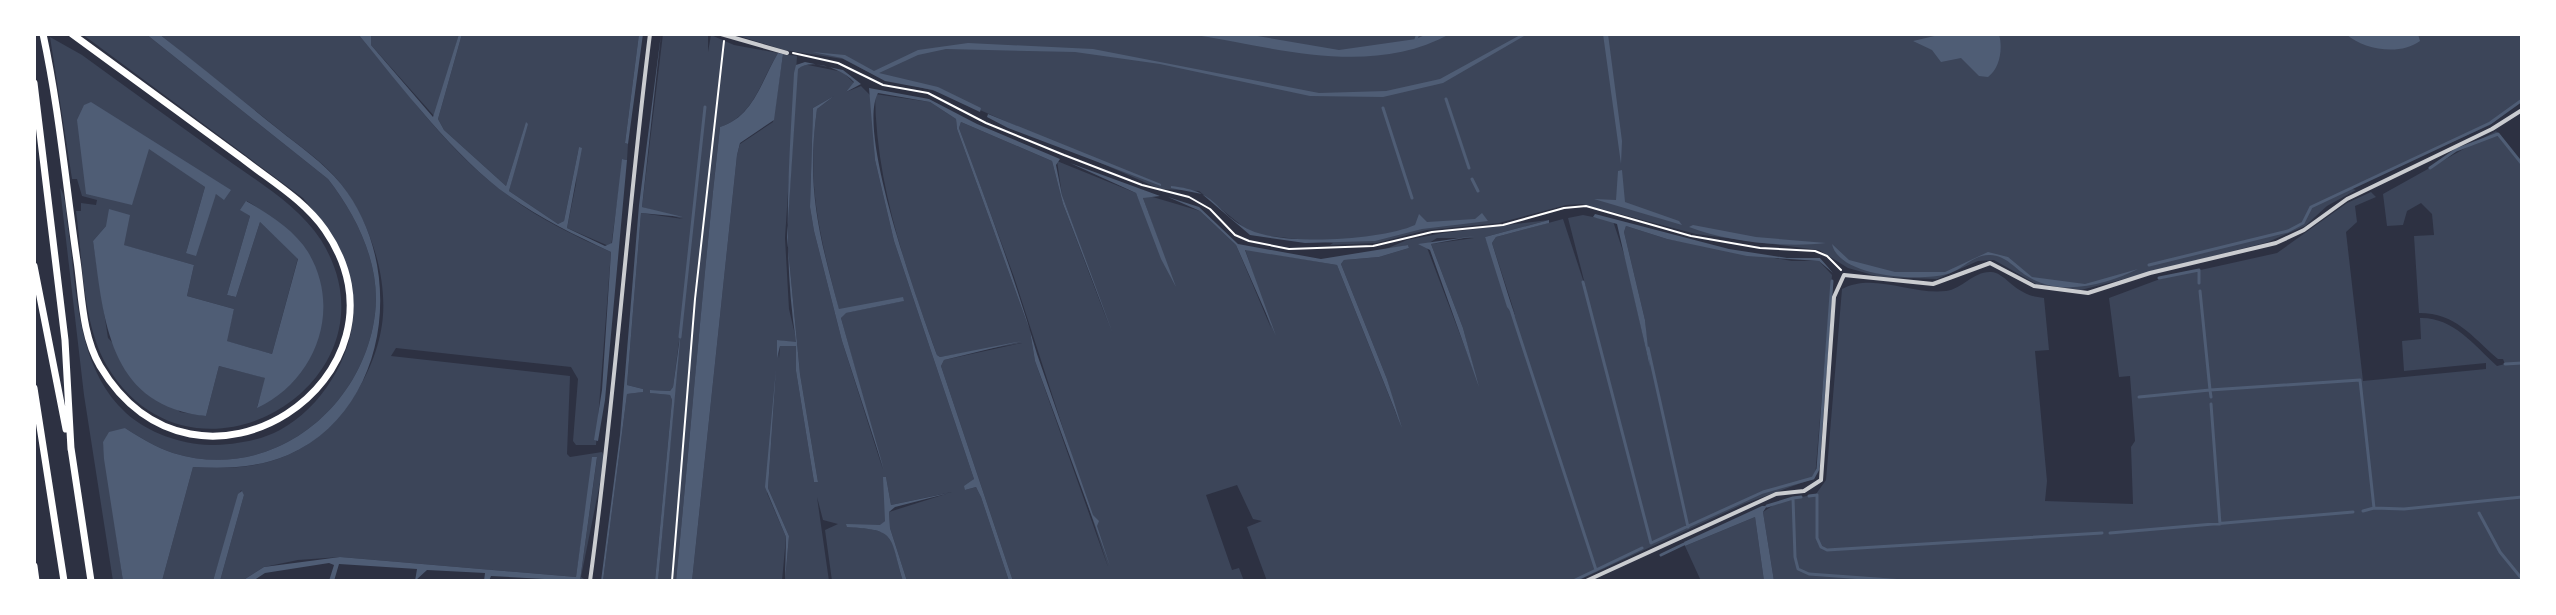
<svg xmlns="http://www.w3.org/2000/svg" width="2556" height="615" font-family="'Space Grotesk',sans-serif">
  <rect width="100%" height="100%" fill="#2d3142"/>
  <path fill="#3c4559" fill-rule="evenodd" d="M82,34H146L328,179C357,216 381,265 375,314C363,410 270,483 173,453C157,448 139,437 125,428L103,442L123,581H113L84,395L60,188C66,195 66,215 68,227C77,290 76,367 126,413C148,433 181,444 210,445C232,445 260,441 280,430C325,406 361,345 352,293C345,255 328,227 303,198Z
    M159,34H358C405,89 450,154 509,196C541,220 575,236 611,252L596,445H576L573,441L578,379L571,367L396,348L391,356L570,376L567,454L570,457L602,452L605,458L581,577L587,581H580L597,458L593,457L576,577L340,557L298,560L264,567L242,581H220L244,495L241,490L213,581H162L193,467C225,469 259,468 288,455C339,433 379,370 383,315C386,271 368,219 341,184C326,164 302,148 282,132C241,99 200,67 159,34Z
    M371,34H459L435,117L371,45Z
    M462,34H639L625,143L628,144L627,160L623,159L611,247L567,228L576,184L579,147L564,221L558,224L509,191L526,123L506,186L444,130L438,119Z
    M663,34H703L708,36V52L711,35L734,45L778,53C761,80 754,116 720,127C703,279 691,430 676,581H658L680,334L673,387L670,391L651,390V393L670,395L672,400L655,581H603L627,394L642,392L643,389L627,385L641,213L683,219L642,207Z
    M733,34H2522V100L2490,125L2349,188L2356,190L2327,206L2305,226L2268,242L2081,290L2036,284L1994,260L1978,261L1937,279L1880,277L1848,268L1819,250L1696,234L1582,204L1566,205L1499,223L1427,230L1376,243L1330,245L1333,243L1252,234L1199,191L1160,189L939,92L878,77L843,59L784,50Z
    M50,37L82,55C129,89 177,124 225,158C258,182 298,205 321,240C408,380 193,510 107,366C82,323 83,260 76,211H81V203L96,205L97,200L82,196L77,179H72ZM87,103L216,194L186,253L205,187ZM247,201C291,228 320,259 323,312L257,407L266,378L219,366L206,416L180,412L108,338L93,241L106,226L123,245L194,265L187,296L234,309L226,341L272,354L298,258L260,222L236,297L227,295L250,216L241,210Z
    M783,54L797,56L785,238L789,309L797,343L777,340L779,358L780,346H796V371L814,482H818L800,374L787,237L797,69L803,64L843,72L854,83L846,92L861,86L871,96L875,160L894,241L974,479L965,490L976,487L981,497L1009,581H907L890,528L889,512L952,492L891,505L886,477L885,521L881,525L847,526C900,533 888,530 903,581H832L825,530L838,524L823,520L817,497L829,581H785L789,536L768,488L776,369L767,493L786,537L782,581H692L737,155L740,144L773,122ZM834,96L817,109C806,186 820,236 839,310L903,301L845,313L841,318L883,470L842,341L814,231L810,207L813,108Z
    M875,94L930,102L956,119L957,129L1030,331L1035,361L1108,567L1014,277L959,128L961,122L1052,161L1063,204L1108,323L1062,195L1057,161L1136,193L1172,279L1143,198L1146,195L1200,211L1236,245L1271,328L1245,249L1337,265L1397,416L1387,379L1341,264L1344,260L1379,257L1409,248L1408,245L1381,251L1407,240L1443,233L1549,220L1485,237L1515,314L1492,243L1496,237L1563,219L1587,292L1568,218L1583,215L1613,221L1626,260L1648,358L1645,320L1624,232L1626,226L1667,239L1792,261H1819L1832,275L1815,478L1746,503L1577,581H1267L1247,527L1262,521L1253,519L1237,485L1206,495L1232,570L1239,568L1244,581H1013L941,366L944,360L1022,343L940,357L937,355C906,269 876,186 875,94ZM1437,238H1474L1431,244L1463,328L1475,374L1426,245Z
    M2496,131L2522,163V581H1774L1763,512L1778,502L1816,494L1826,480L1842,289C1873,272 1912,295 1946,291C1962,289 1974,271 1991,272C2007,273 2014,296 2044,298L2049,350L2035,351L2047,481L2045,501L2133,504L2131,447L2135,441L2130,376L2119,377L2109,298L2160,279L2277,253L2347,203L2371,192L2376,197L2355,206L2357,222L2346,232L2363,381L2486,369V363L2404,371L2402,341L2421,339L2420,318C2453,317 2474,345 2497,366L2505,364L2503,359H2498C2471,336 2456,313 2419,313L2414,236L2434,235L2432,214L2421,203L2407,211L2403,225L2387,226L2383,194Z
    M1755,517L1764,581H1701L1685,546Z"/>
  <path fill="#4f5d75" d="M146,34H159C199,65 238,97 278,129C299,146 324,163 341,184C407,266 390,410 288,455C257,468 226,469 193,467L162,581H123L104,459L103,442L109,432L125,428C139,437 157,448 173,453C270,483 363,410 375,314C381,265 357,216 328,179Z
    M358,34H371V45L433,117L459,34H462L438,119L444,130L506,186L526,122L528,124L509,191L558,224L564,221L579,147L582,148L567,228L605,246L612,243L622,159L627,160L605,400L598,441L594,440L602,390L611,252C575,235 541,219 509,196C456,159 400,85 358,34Z
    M639,34H643L628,144L625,143Z
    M661,34L642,207L683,217L641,213L627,385L643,389V392L627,394L603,581H601L620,435L639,205Z
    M1189,34H1246L1339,50L1416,39L1427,34H1450C1369,78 1275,47 1189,34Z
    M1522,34L1524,36L1443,83L1383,97L1310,96L1160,64L1075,52L946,49L918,55L879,73L938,87L981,108L980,112L933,90L885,81L842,58L812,52L845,55L874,71L918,50L968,43L1093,49L1319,93L1386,91L1440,79Z
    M1603,34H1608L1622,141L1621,164Z
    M1943,34H1999C2003,49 2000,68 1988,77L1979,76L1961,58L1941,62L1932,50L1913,41Z
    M2346,34H2418L2420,41C2400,56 2364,50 2346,34Z
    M778,53L783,54L774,120L740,143L737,155L692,581H676C691,429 703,278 720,127C754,117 762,79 778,53Z
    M805,62L843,70L861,84L846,92L854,82C844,70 811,57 798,69L787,237L800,374L818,482H814L796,371V346H780L777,358V340L796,342C782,251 789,165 794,73L796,65Z
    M869,88L929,99L977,124L1060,159L1056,165L1062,195L1113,334L1063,204L1052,161L961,122L959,128C987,203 1015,278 1037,354L1093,515L1099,521L1097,526L1110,566L1035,361L1030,331L957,129L956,119L930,102L878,93C856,133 920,308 937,355L940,357L1022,341L944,360L941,366L1013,581H1009L981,497L976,487L965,490L964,486L974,479L894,241L875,160Z
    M834,96L817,109C806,188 819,235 839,309L903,297L904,301L846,313L841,318L884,470L842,341L814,231L810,207L813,108Z
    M91,102L231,190L224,200L216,194L196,256L186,253L205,187L149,149L132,205L86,194L77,120L84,105Z
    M988,114L1161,184V186L1008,128L987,117Z
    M1070,163L1160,196L1143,198L1176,287L1161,259L1136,193Z
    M1622,170L1625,202L1679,221L1682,225L1594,199L1616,200L1618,171Z
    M1171,186C1220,191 1214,213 1250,230C1283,246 1382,240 1415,225L1419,214L1427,222L1475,219L1482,213L1488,221L1422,229L1375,241L1305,243L1250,235L1202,194L1171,188Z
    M1168,197L1199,207L1238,244L1321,259L1408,245L1409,248L1379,257L1344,260L1341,264L1387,379L1402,428L1337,265L1245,250L1276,336L1236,245L1200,211Z
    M246,201C269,214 294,230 308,252C343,310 315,381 257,408L265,378L219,366L206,416C107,406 104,318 93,241L106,226L109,209L130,215L124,245L194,265L187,296L234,309L227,341L272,354L298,259L260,222L236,297L227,295L250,216L240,210Z
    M1595,214L1729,249L1787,258H1820L1833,273L1819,261L1747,256L1667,239L1626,226L1624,232L1645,320L1650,367L1617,224L1593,217Z
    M1549,220V223L1496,237L1492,243L1515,317L1507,307L1485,237Z
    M1693,225L1756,237L1826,243C1785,248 1728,242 1689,227Z
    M1475,236L1431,244L1463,328L1479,387L1430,250L1418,244Z
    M1832,244L1849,260L1895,272H1945L1988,252L2008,257L2032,277L2085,284L2138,269C2106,285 2060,297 2027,276C2014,268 2007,256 1990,255C1973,254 1963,270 1947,274C1919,282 1839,277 1832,244Z
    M681,330L658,581H655L672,400L670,395L650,393V390L670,391L673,387Z
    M776,369L768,488L789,536L785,581L786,537L765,487Z
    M592,457H597L580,581L491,576L489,581H484L485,573L427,570L415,581L417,569L339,564L334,581H329L334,565L329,563L265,573L253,581H242L264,567L340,557L576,577Z
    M883,477H886L891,505L953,492L895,507L889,512L890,528L907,581H903C889,535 898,530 847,527L846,524L880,525L885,521Z
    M242,491L244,495L220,581H213L238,494Z
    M1762,506H1767L1763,512L1774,581H1764L1755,517L1685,546L1684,542Z"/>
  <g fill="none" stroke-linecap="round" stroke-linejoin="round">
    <path stroke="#4f5d75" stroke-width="3" d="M1416,39L1418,34
      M1446,99L1469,168
      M1383,108L1412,198
      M2430,168L2456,150L2498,134L2522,164
      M1472,179L1478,191
      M2149,265L2288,231L2303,223L2311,207L2490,123L2522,100
      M2159,278L2199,270V283
      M1583,282L1651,543L1763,492L1813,478L1818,469L1832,281
      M1511,310L1596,570L1642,548
      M680,337L705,107
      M1648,348L1688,527
      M2505,364L2522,363
      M2139,397L2210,390L2200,291
      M2211,397L2210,390L2360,380L2374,508L2404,509L2522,497
      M2211,404L2220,524
      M1809,496L1817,495V538L1821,547L1827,550L2102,533
      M1801,497L1793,498L1795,557L1798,569L1809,574L1904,581
      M1767,506L1793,498
      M2363,511L2374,508
      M2479,513L2500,552L2522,579
      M2110,533L2353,512
      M1661,555L1684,544
      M1573,581L1596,570"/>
    <path stroke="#fff" stroke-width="2" d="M793,53L838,63L883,85L928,93L986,123L1064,155L1142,185L1189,197L1210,209L1235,235L1249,241L1289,249L1373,246L1432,232L1503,225L1564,208L1586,206L1691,236L1760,248L1815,251L1827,256L1841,270
      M672,581L695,299L724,41"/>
    <path stroke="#caccd0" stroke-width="4" d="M721,34L787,53
      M590,581C615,399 627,216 650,34
      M1586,581L1776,494L1804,491L1821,480L1834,297L1844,275L1933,284L1990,263L2034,286L2088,293L2150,273L2276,243L2304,230L2347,199L2492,129L2522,110"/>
    <path stroke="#fff" stroke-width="7" d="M43,34C59,108 66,186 77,261C82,296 82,335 100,366C197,529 426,376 325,230C304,200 271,181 243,159C186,117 129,75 72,34
      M34,83L65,340L71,449
      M34,266L66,429
      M34,388L64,581
      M71,448L91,581
      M34,566L36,581"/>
  </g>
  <rect width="2556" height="615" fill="none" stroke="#ffffff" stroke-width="72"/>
</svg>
